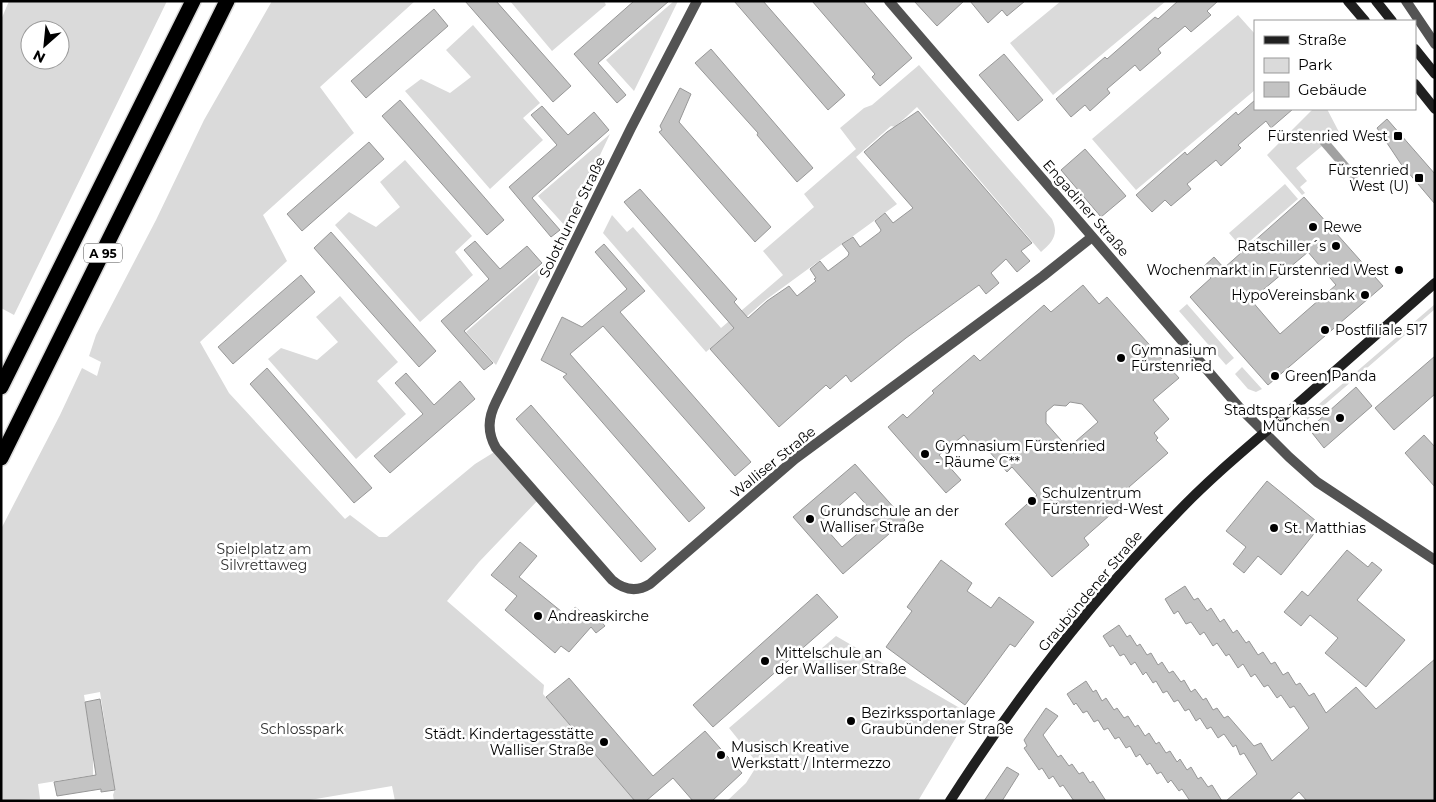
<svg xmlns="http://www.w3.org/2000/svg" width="1436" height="802" font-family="Montserrat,sans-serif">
  <rect width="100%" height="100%" fill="#fff"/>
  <path fill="#dadada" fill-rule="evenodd" d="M9,1H167L14,315L1,308V20ZM30,30H60V60H30Z
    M272,1H415L320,87L354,133L263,215L287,261L200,342L229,393L345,519L350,515L379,537H387L475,464L496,451L539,499L479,562L447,601L544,685L543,694L635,801H395L392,786L304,801H114L113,795L115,789L100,692L84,695L93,755V775L38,784L40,799L1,801V529L60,415L82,368L97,376L101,362L89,356L96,335L156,220L204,120Z
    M510,1H604L606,5L552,51Z
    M674,1H678L634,91L606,60Z
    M1061,1H1166L1053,95L1010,43Z
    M1238,15L1255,34V90L1136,190L1092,139Z
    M473,25L540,103L523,118L543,140L490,189L405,91L421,79L450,93L471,77L446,50Z
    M919,65L1052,219C1059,234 1053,242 1041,252L917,107L895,127L891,126L856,157L897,204L767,299L706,352L603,233L612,215L627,232L633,227L721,328L783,275L763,251L814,207L804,194L856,149L840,128L864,108L872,105Z
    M1313,109H1327L1339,132L1328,140L1325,137L1319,143L1322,146L1296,168L1307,181L1300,187L1305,193L1302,195L1267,155Z
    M610,134L566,227L538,196Z
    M405,160L472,236L455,252L473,275L420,322L335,225L349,212L376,227L400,207L380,182Z
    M1285,184L1298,199L1242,248L1229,233Z
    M549,260L496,365L466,332Z
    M340,296L398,362L377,381L406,414L356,459L268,359L281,348L317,360L338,342L316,317Z
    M1187,304L1234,358L1226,365L1179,311Z
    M1435,304V309L1307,420L1304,417Z
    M1242,367L1262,389L1256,392L1248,389L1235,374Z
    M836,636L970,714L918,801H727L746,783L758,764L729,728Z"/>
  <path fill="#a1a1a1" d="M1326,137L1359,176L1353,182L1319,143Z"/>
  <path fill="#c3c3c3" stroke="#979797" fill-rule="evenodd" d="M465,1H496L571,86L553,102Z
    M634,1H669L598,63L626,95L617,103L574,54Z
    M734,1H763L845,95L828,110Z
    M812,1H863L912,58L880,86L872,77L875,74Z
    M914,1H964L937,26Z
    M970,1H1025L1007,16L1002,10L988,23Z
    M1178,1H1218L1207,11L1211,15L1191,32L1185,26L1158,49L1161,53L1140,71L1135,65L1107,89L1110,93L1090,111L1085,105L1071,117L1056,99L1105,57L1107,59L1155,17L1158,19Z
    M434,9L448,26L366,98L351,81Z
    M711,49L813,168L797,182L757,135L758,133L695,63Z
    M1004,54L1043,100L1018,121L979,75Z
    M680,88L691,94L679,122L771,227L755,242L659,132L662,130L660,126Z
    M400,100L504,220L487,235L382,116Z
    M1255,100V109H1293L1271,128L1266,121L1238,145L1241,148L1221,166L1216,160L1187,184L1191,189L1171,206L1165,200L1152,212L1136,195L1185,152L1187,155L1236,112L1238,115Z
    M542,106L568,135L594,112L609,130L532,198L560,230L551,237L509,187L557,145L531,115Z
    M918,111L1032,243L1021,251L1030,261L1017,272L1006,259L991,273L999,283L986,294L979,285L906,338L851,382L846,375L830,389L826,385L779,427L710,349L734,328L624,202L640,189L737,299L734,302L748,318L767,301L789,286L797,296L816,281L814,279L816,278L810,269L820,261L828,271L848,256L849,253L842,244L853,237L860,247L880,232L881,230L875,221L885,213L893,223L913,208L864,152L887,132Z
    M1387,119L1435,174V204L1401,164L1377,128Z
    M369,142L384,159L302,231L287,214Z
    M1085,149L1126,196L1101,217L1061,170Z
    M1304,197L1383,286L1268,385L1190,297L1211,278L1202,268L1214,257L1224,268ZM1308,252L1336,285L1280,334L1251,300Z
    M331,232L436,351L419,367L314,248Z
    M475,241L500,269L527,246L542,263L464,331L493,363L484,370L441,321L489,279L464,250Z
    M604,244L645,291L620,312L751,462L735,476L603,326L570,354L705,508L689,522L563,377L567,374L541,360L562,317L582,327L627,289L595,252Z
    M301,275L315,292L233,364L218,347Z
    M1083,285L1099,304L1107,297L1179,378L1153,400L1169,419L1154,433L1158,438L1156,440L1168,453L1129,487L1130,492L1117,504L1119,507L1084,538L1089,545L1052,577L1005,524L1037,495L1012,467L1007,472L982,443L973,446L964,435L939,455L961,480L946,493L888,427L903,414L907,418L934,393L932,391L974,355L980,361L1044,305L1051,312ZM1070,402L1082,404L1098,422L1068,448L1046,423V412L1054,405L1066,406Z
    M1435,356V394L1394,430L1375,408Z
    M267,368L372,488L354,503L250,384Z
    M406,373L434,405L460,381L475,399L390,473L374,456L423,414L395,383Z
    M1356,387L1372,406L1324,448L1309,429Z
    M531,405L656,549L641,562L516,419Z
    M1424,435L1435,447V487L1405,453Z
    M855,464L905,520L843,574L793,517ZM855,492L877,517L842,547L820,522Z
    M1267,481L1321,525L1281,575L1258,556L1244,573L1233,564L1246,547L1226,531Z
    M520,542L537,556L519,577L567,616L575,607L593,622L598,618L605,626L596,633L591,627L569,652L561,646L555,653L505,610L517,596L491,575Z
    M1347,550L1368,567L1372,562L1382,570L1357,600L1405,640L1366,687L1325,653L1338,638L1310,615L1301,626L1284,612L1302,591L1308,596Z
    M941,560L972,583L967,591L991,608L999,597L1034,622L1015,647L1010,644L965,705L886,647L912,611L907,607Z
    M1185,586L1194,600L1198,598L1207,611L1211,608L1220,622L1224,619L1233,633L1237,630L1246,643L1249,641L1258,655L1263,652L1271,664L1275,662L1283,675L1288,672L1296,685L1300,683L1309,696L1314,693L1326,713L1356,687L1376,709L1435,659V801H1307L1299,792L1289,801H1226L1257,774L1244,753L1240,755L1236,745L1233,747L1224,734L1218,738L1211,727L1207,729L1200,718L1196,721L1189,709L1185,711L1178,700L1174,702L1167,691L1163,693L1156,681L1153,683L1146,672L1143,675L1135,662L1131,665L1124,654L1120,656L1113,645L1110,647L1103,636L1119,625L1127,637L1130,635L1137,646L1140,644L1147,655L1151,653L1158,665L1162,662L1169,673L1173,671L1181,682L1184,680L1191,692L1195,689L1203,700L1206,698L1213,710L1217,708L1224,718L1228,716L1254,746L1261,743L1272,761L1309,728L1294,706L1290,708L1281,695L1277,698L1268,685L1264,687L1255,674L1251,677L1243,664L1238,668L1229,654L1226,656L1217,643L1213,646L1204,632L1200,635L1191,622L1186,624L1178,611L1174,614L1165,599Z
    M817,594L838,617L713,727L693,705Z
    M569,678L653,776L705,731L742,773L712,801H693L673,778L646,801H635L546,697Z
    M1086,681L1093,692L1096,690L1102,701L1106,698L1114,710L1117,708L1124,718L1128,716L1135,727L1138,725L1145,736L1149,733L1156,744L1159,742L1166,753L1170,751L1177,762L1180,759L1187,770L1191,767L1198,779L1201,777L1208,787L1212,785L1222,801H1190L1182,789L1179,791L1171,780L1168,783L1161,772L1157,774L1150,763L1147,765L1140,754L1136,757L1130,746L1126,748L1119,737L1115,739L1108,728L1104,730L1098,720L1094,722L1087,711L1083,713L1076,703L1074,705L1067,694Z
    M100,699L115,790L101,792V789L57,796L54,782L96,775L85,702Z
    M1046,708L1058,716L1043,735L1058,757L1061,755L1069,766L1072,764L1079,774L1083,772L1090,783L1093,781L1106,801H1074L1063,785L1060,787L1053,776L1049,779L1042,768L1039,770L1024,748L1027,746L1024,740Z
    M1007,767L1019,774L1002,801H984Z"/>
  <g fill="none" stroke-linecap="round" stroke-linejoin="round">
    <defs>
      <path id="highway" d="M1,387L193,1
        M1,458L227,1"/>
    </defs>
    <use href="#highway" stroke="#dbdbdb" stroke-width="18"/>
    <path stroke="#535353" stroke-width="10" d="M697,1L631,128L496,402C488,418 487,432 496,448L612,580C624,590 637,592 650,584L795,459L1043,276L1092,237
      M889,1L1239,407L1289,457L1317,482L1435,560
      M1406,1L1435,44"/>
    <path stroke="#202020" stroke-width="10" d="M1348,1L1365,21
      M1376,1L1392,21
      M1415,49L1435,74
      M1415,84L1435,109
      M950,801C1016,698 1091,601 1176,514C1210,478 1248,447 1285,415C1335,371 1385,327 1435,283"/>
    <use href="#highway" stroke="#000" stroke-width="15"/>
  </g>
  <g fill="#000" stroke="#fff" stroke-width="2">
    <rect x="1393" y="131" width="10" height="10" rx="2.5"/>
    <rect x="1414" y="173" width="10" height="10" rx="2.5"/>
    <circle cx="1313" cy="227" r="5"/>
    <circle cx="1336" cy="246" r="5"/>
    <circle cx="1399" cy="270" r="5"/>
    <circle cx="1365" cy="295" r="5"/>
    <circle cx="1325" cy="330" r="5"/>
    <circle cx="1121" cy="358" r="5"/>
    <circle cx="1275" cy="376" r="5"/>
    <circle cx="1340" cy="418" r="5"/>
    <circle cx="925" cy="454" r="5"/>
    <circle cx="1032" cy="501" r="5"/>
    <circle cx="810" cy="519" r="5"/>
    <circle cx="1274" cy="528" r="5"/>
    <circle cx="538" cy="616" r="5"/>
    <circle cx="765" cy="661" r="5"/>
    <circle cx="851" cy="721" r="5"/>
    <circle cx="604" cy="742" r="5"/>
    <circle cx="721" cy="755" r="5"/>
  </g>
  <g text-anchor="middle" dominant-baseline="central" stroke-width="5" stroke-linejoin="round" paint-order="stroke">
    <rect fill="#fff" stroke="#4c4c4c" stroke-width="1" x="84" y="243.5" width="38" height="19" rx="4"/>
    <g font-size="12" font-weight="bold" fill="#000">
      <text x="103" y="253">A 95</text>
    </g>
    <g font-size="14" fill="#000" stroke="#fff" text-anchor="start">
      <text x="1388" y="136" text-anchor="end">Fürstenried West</text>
      <text x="1409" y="170" text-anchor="end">Fürstenried<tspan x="1409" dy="16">West (U)</tspan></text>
      <text x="1323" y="227">Rewe</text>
      <text x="1326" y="246" text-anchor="end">Ratschiller´s</text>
      <text x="1389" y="270" text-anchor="end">Wochenmarkt in Fürstenried West</text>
      <text x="1355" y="295" text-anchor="end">HypoVereinsbank</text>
      <text x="1335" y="330">Postfiliale 517</text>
      <text x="1131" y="350">Gymnasium<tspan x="1131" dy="16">Fürstenried</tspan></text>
      <text x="1285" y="376">Green Panda</text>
      <text x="1330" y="410" text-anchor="end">Stadtsparkasse<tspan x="1330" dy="16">München</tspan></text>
      <text x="935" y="446">Gymnasium Fürstenried<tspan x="935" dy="16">- Räume C**</tspan></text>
      <text x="1042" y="493">Schulzentrum<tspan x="1042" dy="16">Fürstenried-West</tspan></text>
      <text x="820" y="511">Grundschule an der<tspan x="820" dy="16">Walliser Straße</tspan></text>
      <text x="1284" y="528">St. Matthias</text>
      <text x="548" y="616">Andreaskirche</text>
      <text x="775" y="653">Mittelschule an<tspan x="775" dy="16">der Walliser Straße</tspan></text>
      <text x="861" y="713">Bezirkssportanlage<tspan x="861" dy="16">Graubündener Straße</tspan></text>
      <text x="594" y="734" text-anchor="end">Städt. Kindertagesstätte<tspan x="594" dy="16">Walliser Straße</tspan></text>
      <text x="731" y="747">Musisch Kreative<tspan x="731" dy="16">Werkstatt / Intermezzo</tspan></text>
    </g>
    <g font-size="14" fill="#000" stroke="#fff">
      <text transform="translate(1086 208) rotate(49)">Engadiner Straße</text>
      <text transform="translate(572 217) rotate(-64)">Solothurner Straße</text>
      <text transform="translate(773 462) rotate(-39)">Walliser Straße</text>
      <text transform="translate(1090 591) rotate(-50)">Graubündener Straße</text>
    </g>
    <g font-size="14" fill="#313131" stroke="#fff">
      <text x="264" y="549">Spielplatz am<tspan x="264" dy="16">Silvrettaweg</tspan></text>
      <text x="302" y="729">Schlosspark</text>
    </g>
  </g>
  <rect width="1436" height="802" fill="none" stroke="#000000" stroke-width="5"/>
  <rect x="1254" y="20" width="162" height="90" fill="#ffffff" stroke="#999999"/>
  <rect x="1264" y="36" width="25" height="8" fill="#202020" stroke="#999999"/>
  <text x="1298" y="45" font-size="15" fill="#000000">Straße</text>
  <rect x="1264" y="58" width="25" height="15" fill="#dadada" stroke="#999999"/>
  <text x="1298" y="70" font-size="15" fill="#000000">Park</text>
  <rect x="1264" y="82" width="25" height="15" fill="#c3c3c3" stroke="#999999"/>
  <text x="1298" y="95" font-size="15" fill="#000000">Gebäude</text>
  <g transform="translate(45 45) rotate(207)"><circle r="24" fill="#ffffff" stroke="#999999"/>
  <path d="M0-4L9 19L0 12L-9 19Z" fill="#000000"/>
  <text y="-8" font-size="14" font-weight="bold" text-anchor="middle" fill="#000000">N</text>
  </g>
</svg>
